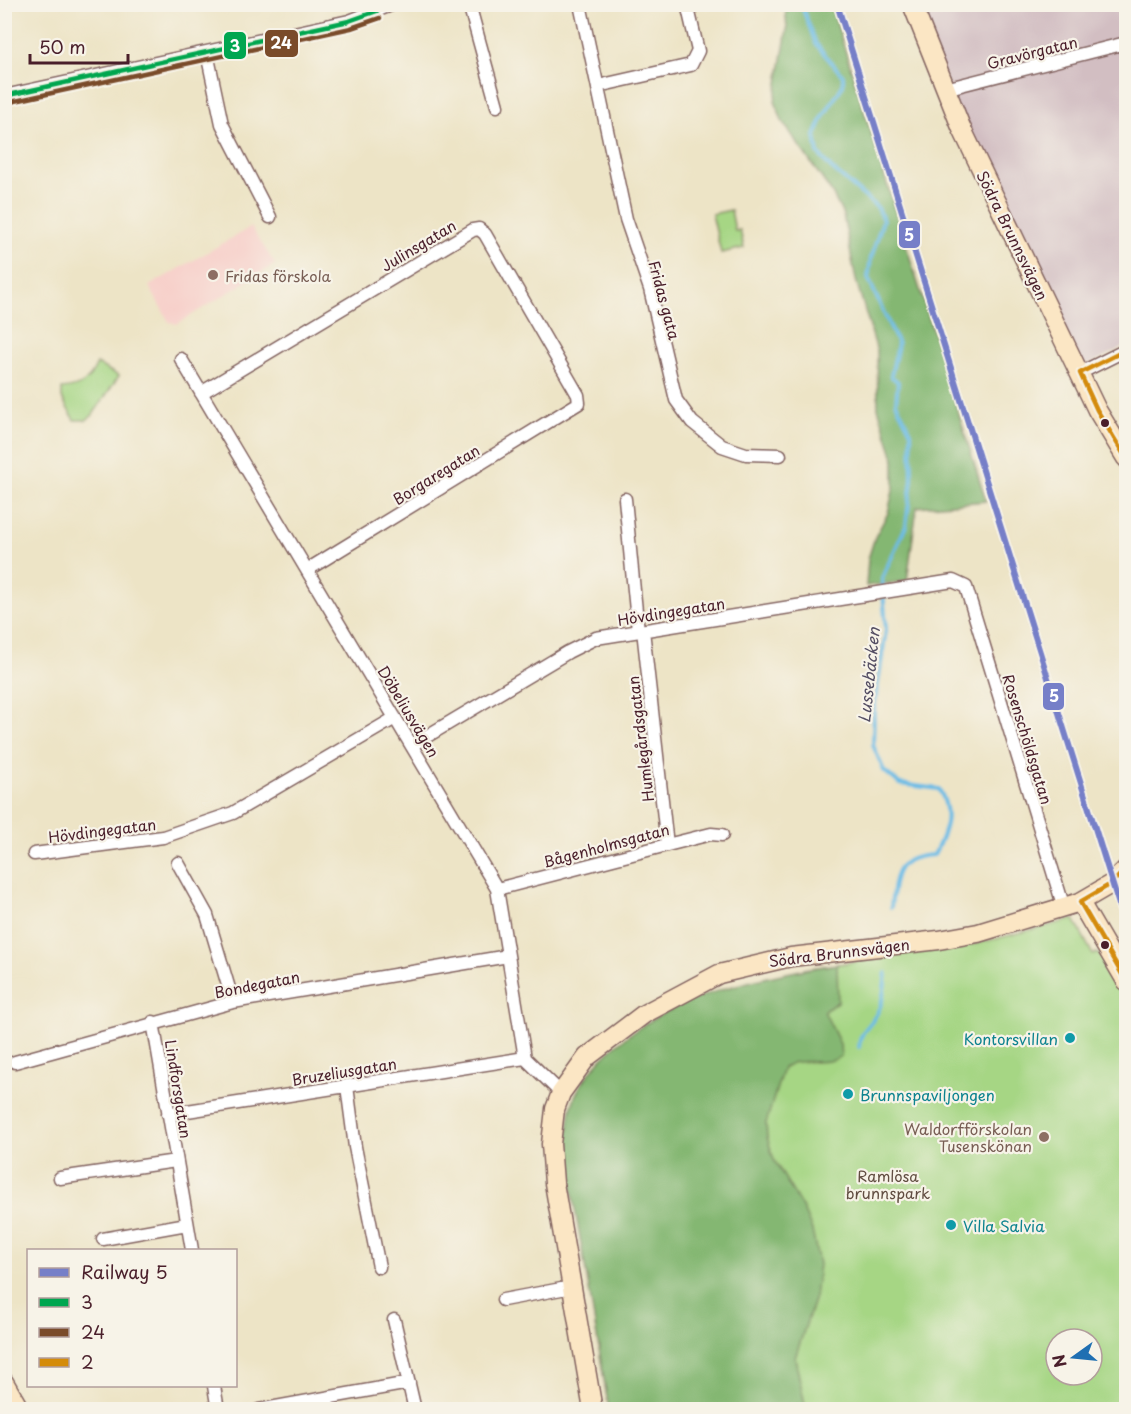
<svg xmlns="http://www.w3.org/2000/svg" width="1131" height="1414" font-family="'Playpen Sans',sans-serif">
  <rect width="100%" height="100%" fill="#f7f3e8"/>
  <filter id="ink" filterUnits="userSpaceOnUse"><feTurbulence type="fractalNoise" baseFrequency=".0167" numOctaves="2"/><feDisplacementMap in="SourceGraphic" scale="12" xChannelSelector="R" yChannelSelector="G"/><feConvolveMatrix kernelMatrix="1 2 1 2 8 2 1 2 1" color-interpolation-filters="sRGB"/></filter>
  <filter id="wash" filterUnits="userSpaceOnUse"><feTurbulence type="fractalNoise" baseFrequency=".008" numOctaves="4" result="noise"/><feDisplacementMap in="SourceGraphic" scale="24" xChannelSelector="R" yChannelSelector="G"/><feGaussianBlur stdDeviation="1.35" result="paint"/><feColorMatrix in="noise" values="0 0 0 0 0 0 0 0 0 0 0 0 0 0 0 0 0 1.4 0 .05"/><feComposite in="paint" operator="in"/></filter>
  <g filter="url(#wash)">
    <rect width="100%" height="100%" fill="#ede4c6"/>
    <path fill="#f7d0ca" d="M251,227L275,264L177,324L169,322L149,286Z"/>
    <path fill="#d2bec2" d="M917,5H1126V346L1081,368L964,127Z"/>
    <path fill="#a6d684" stroke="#787a58" stroke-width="1.5" fill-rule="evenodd" d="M731,210L735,231L740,230L744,248L721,253L712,214Z
      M97,364L119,376L92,416L86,420H74L62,398V389C81,387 89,382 97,364Z
      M1074,919L1093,955L1097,953L1106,961L1126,998V1409L609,1410L567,1148L575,1096L582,1082L604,1056L704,996L804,969L975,944ZM1056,1339H1092V1375H1056Z"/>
    <path fill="#84b772" stroke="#676b4e" stroke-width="1.5" d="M785,5H831L986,501L917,507L907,581L866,586L868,559L875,537L888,513L894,486V458L878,408L877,351L856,280L843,215L832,193L782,121L775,101L787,29Z
      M837,964L838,1002L824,1011L840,1044L841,1056C823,1069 800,1054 783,1068L766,1123L767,1137L774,1160L803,1209L812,1230L819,1264L815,1297L795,1358L806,1409L609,1410C600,1354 591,1299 581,1244C574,1199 562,1154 571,1109C576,1089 588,1074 601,1059C662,997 754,977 837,964Z"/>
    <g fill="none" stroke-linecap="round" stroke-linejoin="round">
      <path stroke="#6bbce6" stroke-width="4" d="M801,4L816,44L843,76V85L823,117L815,136L818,153L831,168L878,208L883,220L871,258L868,278L898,344L891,376L898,382L896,403L911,432L912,479L906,526L882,578L886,630L874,710L873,745L884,771L900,784L939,789C953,814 946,830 934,855C895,857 895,872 891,907
        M859,1047C861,1028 868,1030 876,1015C884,1002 884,987 886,973"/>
    </g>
  </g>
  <g filter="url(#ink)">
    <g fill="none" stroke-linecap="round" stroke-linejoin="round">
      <defs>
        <path id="street" d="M469,4L497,106
          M580,4L626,219L650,289L676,400L692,422L722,446L746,454L780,455
          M207,53L222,124L270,217
          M598,86L691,65L698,51L687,4
          M945,89L1126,43
          M4,96L349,21L394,4
          M4,222L5,223
          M181,359L497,889L525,1058L561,1093
          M1080,373L1126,350
          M201,393L473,230L479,229L485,234L578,395L579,403L307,570
          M625,499L638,631
          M643,630L667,845
          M412,745L568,652L596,638L953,581L966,587L1064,908
          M34,854L163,837L233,813L395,718
          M178,863L207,915L233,1002
          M497,889L667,845L711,834L722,835
          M153,1022L192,1250
          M15,1062L233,1002L508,956
          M347,1086L355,1147L379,1267
          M168,1114L525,1058
          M60,1178L176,1161
          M103,1239L187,1224
          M503,1300L572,1287
          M394,1320L415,1410
          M214,1386L218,1410
          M259,1410L409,1383"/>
        <path id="secondary" d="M912,4L961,127L1097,410L1126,458
          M1080,902L1126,981
          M4,1382L20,1410
          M593,1410L554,1183L551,1144L555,1109L561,1093L587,1057L644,1014L719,974L791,957L939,940L978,933L1080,902L1111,884L1126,869"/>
      </defs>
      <use href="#street" stroke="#836461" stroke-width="15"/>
      <use href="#secondary" stroke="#836461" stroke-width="21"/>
      <use href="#street" stroke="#fff" stroke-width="12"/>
      <use href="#secondary" stroke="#fbe6c4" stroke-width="18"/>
      <defs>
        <path id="bus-1" d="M4,96L349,21L377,11"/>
        <path id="bus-2" d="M6,103L351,28L380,18"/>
        <path id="bus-3" d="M1080,373L1097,410L1126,458
          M1080,373L1126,350
          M1080,902L1126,981
          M1080,902L1111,884L1126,869"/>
      </defs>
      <use href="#bus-1" stroke="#f7f3e8" stroke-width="9"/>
      <use href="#bus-2" stroke="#f7f3e8" stroke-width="9"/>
      <use href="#bus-3" stroke="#f7f3e8" stroke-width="9"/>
      <use href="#bus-1" stroke="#00a650" stroke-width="4.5"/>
      <use href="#bus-2" stroke="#7a4b2a" stroke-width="4.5"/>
      <use href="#bus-3" stroke="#d48b09" stroke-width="4.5"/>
      <defs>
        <path id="rail-1" d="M837,4L1126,927"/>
      </defs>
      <use href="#rail-1" stroke="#f7f3e8" stroke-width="10"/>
      <use href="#rail-1" stroke="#767fc8" stroke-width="6"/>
    </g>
  </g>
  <g fill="#8d6e63" stroke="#f7f3e8" stroke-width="2">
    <circle cx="213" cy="275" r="6"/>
    <circle cx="1044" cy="1137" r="6"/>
  </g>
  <g fill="#4a1f2b" stroke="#f7f3e8" stroke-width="2">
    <circle cx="1105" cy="423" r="5"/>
    <circle cx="1105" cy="945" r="5"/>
  </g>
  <g fill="#0f9aa8" stroke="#f7f3e8" stroke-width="2">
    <circle cx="1070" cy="1038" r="6"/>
    <circle cx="848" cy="1094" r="6"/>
    <circle cx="951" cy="1225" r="6"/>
  </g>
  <g text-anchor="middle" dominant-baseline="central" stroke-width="4.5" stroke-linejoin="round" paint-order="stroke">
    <g font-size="15" fill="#4a1f2b" stroke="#f7f3e8">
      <text transform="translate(1032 52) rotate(-14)">Gravörgatan</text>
      <text transform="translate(1013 235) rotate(64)">Södra Brunnsvägen</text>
      <text transform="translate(418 245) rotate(-31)">Julinsgatan</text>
      <text transform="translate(665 300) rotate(75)">Fridas gata</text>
      <text transform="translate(436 474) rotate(-32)">Borgaregatan</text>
      <text transform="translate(671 611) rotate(-9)">Hövdingegatan</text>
      <text transform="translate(409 711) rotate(59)">Döbeliusvägen</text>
      <text transform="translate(640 739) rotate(-97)">Humlegårdsgatan</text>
      <text transform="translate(1028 739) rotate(73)">Rosenschöldsgatan</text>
      <text transform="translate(102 830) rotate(-7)">Hövdingegatan</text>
      <text transform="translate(606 845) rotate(-15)">Bågenholmsgatan</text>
      <text transform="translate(839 952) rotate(-7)">Södra Brunnsvägen</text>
      <text transform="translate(257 984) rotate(-11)">Bondegatan</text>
      <text transform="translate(344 1071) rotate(-9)">Bruzeliusgatan</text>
      <text transform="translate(179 1089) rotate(81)">Lindforsgatan</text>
    </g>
    <g font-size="15" fill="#785e54" stroke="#f7f3e8" text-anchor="start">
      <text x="225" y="275">Fridas förskola</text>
      <text x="1032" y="1128" text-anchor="end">Waldorfförskolan<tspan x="1032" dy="17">Tusenskönan</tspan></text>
    </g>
    <g font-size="15" fill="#0d838f" stroke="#f7f3e8" text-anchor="start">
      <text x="1058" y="1038" text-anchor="end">Kontorsvillan</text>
      <text x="860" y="1094">Brunnspaviljongen</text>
      <text x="963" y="1225">Villa Salvia</text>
    </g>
    <g font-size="15" fill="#614d41" stroke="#f7f3e8">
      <text x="888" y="1175">Ramlösa<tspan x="888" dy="17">brunnspark</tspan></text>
    </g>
    <g font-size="16" font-style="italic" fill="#544e63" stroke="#f7f3e8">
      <text transform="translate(868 675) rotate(-84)">Lussebäcken</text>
    </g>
  </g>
  <g stroke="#f7f3e8" stroke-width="2">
    <rect x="264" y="29" width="35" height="29" rx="6" fill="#7a4b2a"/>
    <rect x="223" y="31" width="24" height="29" rx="6" fill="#00a650"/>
    <rect x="898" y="220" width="23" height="29" rx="6" fill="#767fc8"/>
    <rect x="1042" y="682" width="23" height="29" rx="6" fill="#767fc8"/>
  </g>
  <g font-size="16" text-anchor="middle" font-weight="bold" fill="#fff">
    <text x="281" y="49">24</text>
    <text x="235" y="52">3</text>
    <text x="909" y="241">5</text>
    <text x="1054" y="702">5</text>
  </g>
  <rect width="1131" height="1414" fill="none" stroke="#f7f3e8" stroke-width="24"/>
  <rect x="27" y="1249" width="210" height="138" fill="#f7f3e8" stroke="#b29e9c" stroke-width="1.5"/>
  <rect x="39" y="1268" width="30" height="9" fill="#767fc8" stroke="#b29e9c" stroke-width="1.5"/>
  <text x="81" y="1279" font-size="18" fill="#4a1f2b">Railway 5</text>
  <rect x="39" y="1298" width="30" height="9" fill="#00a650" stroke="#b29e9c" stroke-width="1.5"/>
  <text x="81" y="1309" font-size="18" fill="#4a1f2b">3</text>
  <rect x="39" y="1328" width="30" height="9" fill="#7a4b2a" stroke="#b29e9c" stroke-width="1.5"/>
  <text x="81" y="1339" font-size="18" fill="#4a1f2b">24</text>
  <rect x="39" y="1358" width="30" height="9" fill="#d48b09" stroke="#b29e9c" stroke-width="1.5"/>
  <text x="81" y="1369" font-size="18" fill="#4a1f2b">2</text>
  <g transform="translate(1074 1357) rotate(255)"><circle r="28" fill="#f7f3e8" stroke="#b29e9c" stroke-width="1.5"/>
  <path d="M0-4.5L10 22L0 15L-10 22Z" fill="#1f6fb2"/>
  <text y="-9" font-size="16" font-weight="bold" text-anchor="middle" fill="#4a1f2b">N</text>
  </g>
  <path d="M30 54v9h98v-9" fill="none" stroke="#4a1f2b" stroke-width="3"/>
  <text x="39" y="54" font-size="18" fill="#4a1f2b" stroke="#f7f3e8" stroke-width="4.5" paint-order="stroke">50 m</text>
</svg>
